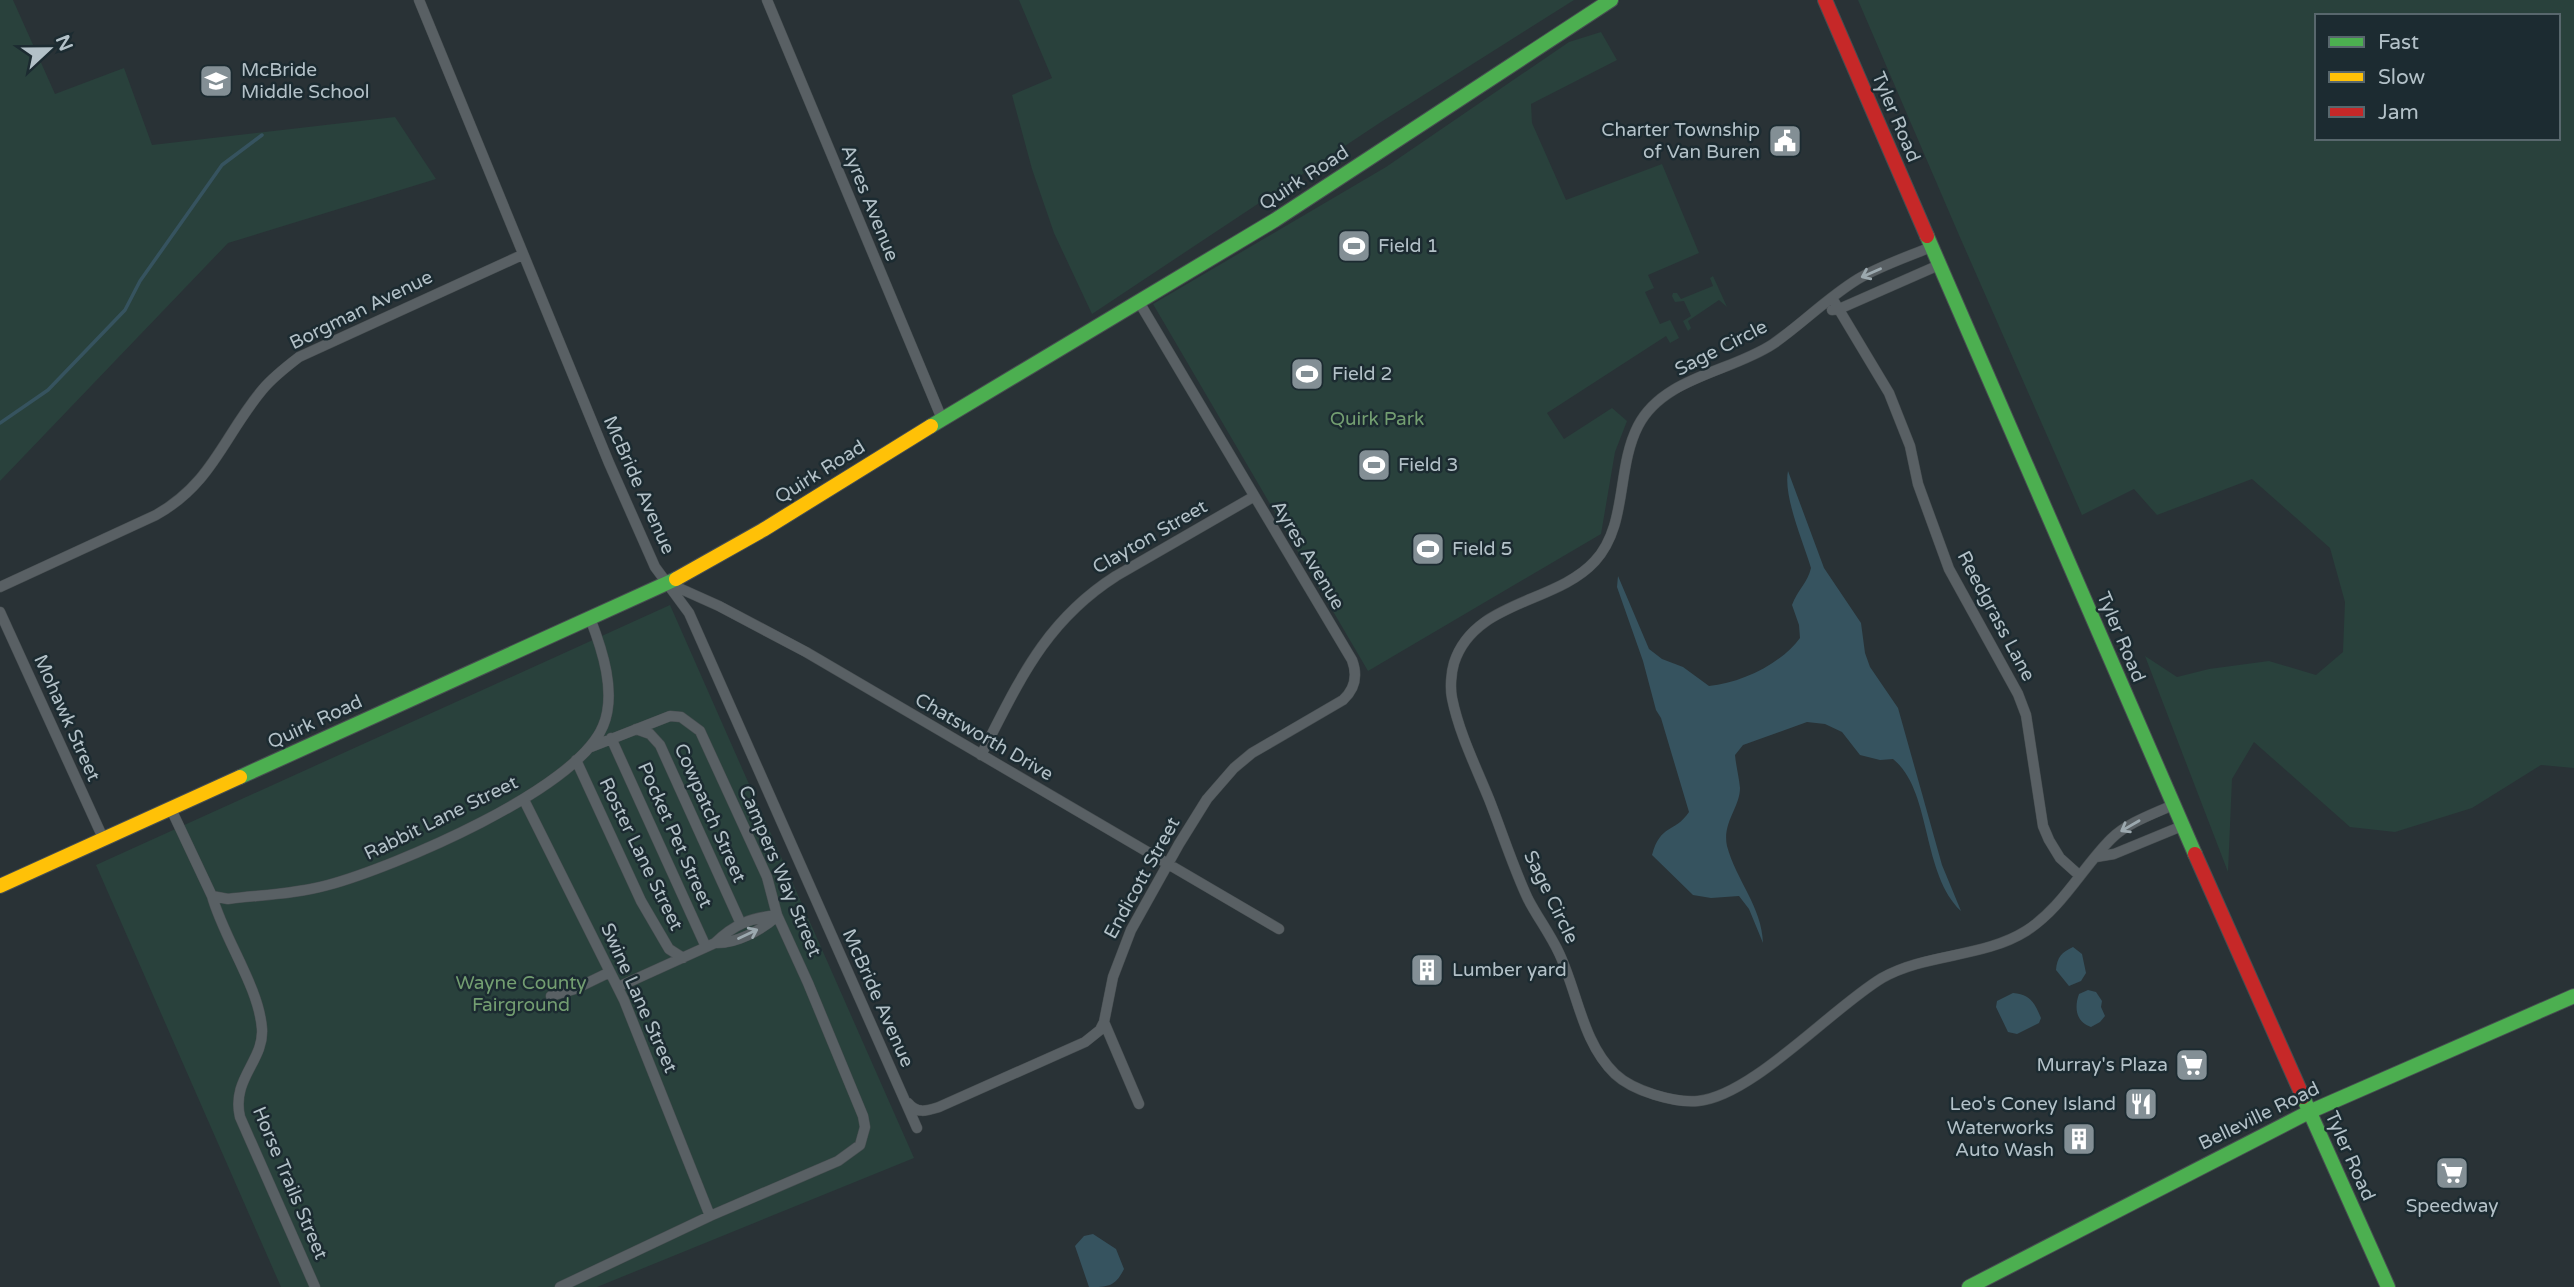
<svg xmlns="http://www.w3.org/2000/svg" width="2574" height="1287" font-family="'Varela Round',sans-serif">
  <rect width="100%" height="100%" fill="#293236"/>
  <path fill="#29413c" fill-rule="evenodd" d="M0,0H13L55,94L124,68L152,145L395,117L436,179L228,243L0,481Z
    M1019,0H1574L1381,122L1092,314L1054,233L1032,169L1012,95L1052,78Z
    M1858,0H2574V768L2541,765L2472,808L2395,832L2350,827L2254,742L2232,779L2228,872L2145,656L2177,677L2209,669L2269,661L2316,675L2343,652L2345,602L2330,548L2252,479L2157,515L2134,489L2082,515L1959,235ZM2317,16H2558V138H2317Z
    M1601,32L1617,60L1531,104L1532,123L1566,200L1662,164L1699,253L1648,275L1654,288L1645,292L1660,324L1670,320L1679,338L1670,343L1666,336L1547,413L1564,439L1612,408L1627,421L1615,452L1601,534L1368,671L1153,304L1386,167L1569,42Z
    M1713,276L1727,307L1719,300L1688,321L1691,328L1688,331L1683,321L1691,316L1684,301L1675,302L1672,296L1673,293H1677L1681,299L1713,286L1710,278Z
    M670,605L914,1158L597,1287H281L96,865Z"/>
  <path fill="#36535f" d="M1788,471L1824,568L1861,623L1865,653L1870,667L1898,708L1942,865L1961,911C1921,873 1932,790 1893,759L1880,760L1860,755L1842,732L1825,724L1807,722L1743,745L1735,755C1736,766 1739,777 1740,788C1740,807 1722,823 1727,846C1736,880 1762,907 1763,943L1749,909L1739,896L1711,898L1693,895L1652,855C1661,823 1674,834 1689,812L1661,718L1656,710L1643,661L1617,587L1618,576L1649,649L1662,659L1683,667L1709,686C1741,683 1781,664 1800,638L1799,625L1792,605C1797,591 1808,582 1811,568C1803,541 1783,496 1788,471Z
    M2073,947L2082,954L2086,973L2081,981L2069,986L2056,970C2057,957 2062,952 2073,947Z
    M2088,990L2096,992L2102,1001L2101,1007L2105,1016L2100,1022L2091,1027C2076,1022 2074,1008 2079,994Z
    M2013,993C2031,995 2034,1002 2041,1018L2039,1023L2017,1034L2008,1032L1996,1007L1997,1001Z
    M1093,1234L1116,1249L1124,1269C1115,1287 1108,1287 1089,1287L1075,1246L1084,1236Z"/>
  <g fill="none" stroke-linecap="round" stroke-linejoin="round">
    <path stroke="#36535f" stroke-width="3.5" d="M0,423L48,390L125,310L140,281L222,165L262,135"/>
    <defs>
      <path id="street" d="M419,0L609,463L655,567L689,613L917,1128
        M767,0L942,419
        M1931,247C1907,257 1880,266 1858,279C1827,298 1802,324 1773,344C1731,372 1663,377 1638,426C1616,469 1628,525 1595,561C1556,604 1474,600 1454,663C1451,673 1450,688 1452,698C1459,733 1476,767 1489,799C1502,832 1513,867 1528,899C1538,918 1550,934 1559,953C1578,993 1582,1042 1615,1074C1633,1091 1674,1103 1698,1101C1752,1096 1832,1008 1882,978C1926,953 1983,958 2026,931C2062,908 2082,868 2111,839C2127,823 2153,814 2173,805
        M1832,298L1889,393L1910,446L1918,484L1949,569L2018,694L2026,715L2043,826L2049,840L2060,858L2080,876
        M1832,310L1839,309L1939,265
        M670,584L719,606L806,652L1279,929
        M0,587L156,515C213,483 224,435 263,389C273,377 286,367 299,357L522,255
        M0,612L103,838
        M636,729L650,734L660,745L741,924
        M611,738L706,947
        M981,755C1019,682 1044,622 1116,576L1253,497
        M576,760L641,901L669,949L683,958
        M524,800L624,1000L710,1216
        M171,809L212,896L228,899C260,895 296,894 328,885C394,867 577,790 603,726C617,693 602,649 590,618
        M2096,857L2114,854L2182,826
        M212,896C224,939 259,987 262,1029C264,1061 231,1079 240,1117L315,1287
        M715,943C736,944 762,930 777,916
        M618,987L715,943C734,924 751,918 777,915
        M551,996L575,989L610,972
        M1104,1022L1139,1104
        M908,1103C917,1114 926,1111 939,1107L1085,1042L1100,1030L1104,1022L1113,977L1131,930L1179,844L1207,799L1234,768L1252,753L1343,700C1355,689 1358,676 1352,660L1139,302
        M560,1287L710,1216L838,1161L860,1145L865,1127L863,1116L808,983L777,915L767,877L700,731L681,717L670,716L591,747"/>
      <path id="fast" d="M1927,236L2195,854
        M931,426L1275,220L1611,0
        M240,777L676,579
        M2303,1097L2388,1287
        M1969,1287L2309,1112L2574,996"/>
      <path id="slow" d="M676,579L763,530L931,426
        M0,886L240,777"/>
      <path id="jam" d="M1825,0L1927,236
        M2195,854L2303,1097"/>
    </defs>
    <use href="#street" stroke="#474e51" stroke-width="11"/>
    <use href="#fast" stroke="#474e51" stroke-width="16"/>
    <use href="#slow" stroke="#474e51" stroke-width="16"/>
    <use href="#jam" stroke="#474e51" stroke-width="16"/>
    <use href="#street" stroke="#596064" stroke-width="10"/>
    <use href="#fast" stroke="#4caf50" stroke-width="14"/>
    <use href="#slow" stroke="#ffc107" stroke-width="14"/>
    <use href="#jam" stroke="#c62828" stroke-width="14"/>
  </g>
  <defs><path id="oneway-shaft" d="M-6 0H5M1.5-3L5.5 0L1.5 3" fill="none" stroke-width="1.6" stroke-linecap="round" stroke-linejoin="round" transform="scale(1.75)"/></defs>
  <g stroke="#9ca9af">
    <use href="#oneway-shaft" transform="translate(1871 273) rotate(156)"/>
    <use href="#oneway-shaft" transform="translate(2130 826) rotate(150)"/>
    <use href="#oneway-shaft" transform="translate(748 934) rotate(-25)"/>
  </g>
  <defs>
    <symbol id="school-square" viewBox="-11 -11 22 22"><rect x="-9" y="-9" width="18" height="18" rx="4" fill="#838f95" stroke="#1c2b31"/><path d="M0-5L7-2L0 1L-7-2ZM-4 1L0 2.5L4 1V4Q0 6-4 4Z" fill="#fff"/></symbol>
    <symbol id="civic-square" viewBox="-11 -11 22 22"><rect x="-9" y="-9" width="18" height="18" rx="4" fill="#838f95" stroke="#1c2b31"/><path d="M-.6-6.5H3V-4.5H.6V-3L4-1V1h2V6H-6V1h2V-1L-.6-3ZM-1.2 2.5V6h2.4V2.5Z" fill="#fff"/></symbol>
    <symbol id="stadium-square" viewBox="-11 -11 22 22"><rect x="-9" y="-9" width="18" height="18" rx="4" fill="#838f95" stroke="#1c2b31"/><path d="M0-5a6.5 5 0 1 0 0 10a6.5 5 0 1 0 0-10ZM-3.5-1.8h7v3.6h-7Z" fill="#fff"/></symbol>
    <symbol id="building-square" viewBox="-11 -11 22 22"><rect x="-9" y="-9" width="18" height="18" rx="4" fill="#838f95" stroke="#1c2b31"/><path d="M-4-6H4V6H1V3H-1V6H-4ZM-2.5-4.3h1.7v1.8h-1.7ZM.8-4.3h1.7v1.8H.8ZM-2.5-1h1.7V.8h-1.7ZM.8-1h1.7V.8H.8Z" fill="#fff"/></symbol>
    <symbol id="supermarket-square" viewBox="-11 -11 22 22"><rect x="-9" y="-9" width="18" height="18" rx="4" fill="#838f95" stroke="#1c2b31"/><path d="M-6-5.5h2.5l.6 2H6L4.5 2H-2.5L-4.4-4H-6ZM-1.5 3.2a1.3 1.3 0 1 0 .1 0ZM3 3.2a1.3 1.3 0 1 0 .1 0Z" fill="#fff"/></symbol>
    <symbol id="restaurant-square" viewBox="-11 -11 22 22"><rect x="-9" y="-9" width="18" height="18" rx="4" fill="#838f95" stroke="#1c2b31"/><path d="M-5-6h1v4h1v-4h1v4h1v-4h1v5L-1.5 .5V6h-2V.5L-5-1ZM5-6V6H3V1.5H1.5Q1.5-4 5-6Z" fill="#fff"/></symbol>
  </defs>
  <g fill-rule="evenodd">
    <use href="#school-square" x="197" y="62" width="38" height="38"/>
    <use href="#civic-square" x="1766" y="122" width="38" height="38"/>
    <use href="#stadium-square" x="1335" y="227" width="38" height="38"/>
    <use href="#stadium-square" x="1288" y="355" width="38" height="38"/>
    <use href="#stadium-square" x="1355" y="446" width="38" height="38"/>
    <use href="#stadium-square" x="1409" y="530" width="38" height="38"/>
    <use href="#building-square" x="1408" y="951" width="38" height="38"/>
    <use href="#supermarket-square" x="2173" y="1046" width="38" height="38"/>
    <use href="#restaurant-square" x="2122" y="1085" width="38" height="38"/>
    <use href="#building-square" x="2060" y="1120" width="38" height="38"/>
    <use href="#supermarket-square" x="2433" y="1154" width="38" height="38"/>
  </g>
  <g text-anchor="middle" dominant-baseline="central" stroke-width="5" stroke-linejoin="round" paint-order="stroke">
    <g font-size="19" fill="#b3c1c8" stroke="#1c2b31" text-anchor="start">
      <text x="241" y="70">McBride<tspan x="241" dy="22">Middle School</tspan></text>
      <text x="1760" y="130" text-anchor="end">Charter Township<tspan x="1760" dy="22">of Van Buren</tspan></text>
      <text x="1378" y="246">Field 1</text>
      <text x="1332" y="374">Field 2</text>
      <text x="1398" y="465">Field 3</text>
      <text x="1452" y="549">Field 5</text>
      <text x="1452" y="970">Lumber yard</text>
      <text x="2168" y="1065" text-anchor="end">Murray's Plaza</text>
      <text x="2116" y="1104" text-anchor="end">Leo's Coney Island</text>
      <text x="2054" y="1128" text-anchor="end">Waterworks<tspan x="2054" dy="22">Auto Wash</tspan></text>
      <text x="2452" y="1206" text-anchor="middle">Speedway</text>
    </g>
    <g font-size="19" fill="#b3c1c8" stroke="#1c2b31">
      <text transform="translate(1896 117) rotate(67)">Tyler Road</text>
      <text transform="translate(1304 178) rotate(-33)">Quirk Road</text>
      <text transform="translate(870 203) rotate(68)">Ayres Avenue</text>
      <text transform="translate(361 310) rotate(-26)">Borgman Avenue</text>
      <text transform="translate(1721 348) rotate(-27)">Sage Circle</text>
      <text transform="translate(820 472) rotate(-32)">Quirk Road</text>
      <text transform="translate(639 485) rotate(66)">McBride Avenue</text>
      <text transform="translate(1150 537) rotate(-30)">Clayton Street</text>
      <text transform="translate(1308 555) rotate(59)">Ayres Avenue</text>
      <text transform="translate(1996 616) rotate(62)">Reedgrass Lane</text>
      <text transform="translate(2121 637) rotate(67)">Tyler Road</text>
      <text transform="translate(67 718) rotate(66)">Mohawk Street</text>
      <text transform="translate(315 722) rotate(-25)">Quirk Road</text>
      <text transform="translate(984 737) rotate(30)">Chatsworth Drive</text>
      <text transform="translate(710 813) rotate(66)">Cowpatch Street</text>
      <text transform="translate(441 818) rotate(-26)">Rabbit Lane Street</text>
      <text transform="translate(675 835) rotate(66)">Pocket Pet Street</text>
      <text transform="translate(641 854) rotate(64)">Roster Lane Street</text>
      <text transform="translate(780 871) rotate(67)">Campers Way Street</text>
      <text transform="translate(1142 878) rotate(-61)">Endicott Street</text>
      <text transform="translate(1551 897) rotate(64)">Sage Circle</text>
      <text transform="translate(639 998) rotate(66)">Swine Lane Street</text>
      <text transform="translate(878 998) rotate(66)">McBride Avenue</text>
      <text transform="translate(2259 1116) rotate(-26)">Belleville Road</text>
      <text transform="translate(2350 1156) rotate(66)">Tyler Road</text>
      <text transform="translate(290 1183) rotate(67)">Horse Trails Street</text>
    </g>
    <g font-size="19" fill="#739e71" stroke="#1c2b31">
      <text x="1377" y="419">Quirk Park</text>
      <text x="521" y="983">Wayne County<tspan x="521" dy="22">Fairground</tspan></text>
    </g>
  </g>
  <rect x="2315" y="14" width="245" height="126" fill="#1c2b31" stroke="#58676d" stroke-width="2"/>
  <rect x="2329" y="37" width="35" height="10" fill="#4caf50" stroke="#58676d" stroke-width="2"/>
  <text x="2378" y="49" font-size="21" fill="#b3c1c8">Fast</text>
  <rect x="2329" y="72" width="35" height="10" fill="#ffc107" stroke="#58676d" stroke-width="2"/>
  <text x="2378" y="84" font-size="21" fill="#b3c1c8">Slow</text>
  <rect x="2329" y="107" width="35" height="10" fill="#c62828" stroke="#58676d" stroke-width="2"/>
  <text x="2378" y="119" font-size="21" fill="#b3c1c8">Jam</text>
  <g transform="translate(49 49) rotate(68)" stroke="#1c2b31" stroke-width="5" paint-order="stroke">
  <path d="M0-5L12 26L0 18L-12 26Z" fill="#b3c1c8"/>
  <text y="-10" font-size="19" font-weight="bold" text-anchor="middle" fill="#b3c1c8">N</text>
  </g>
</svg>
